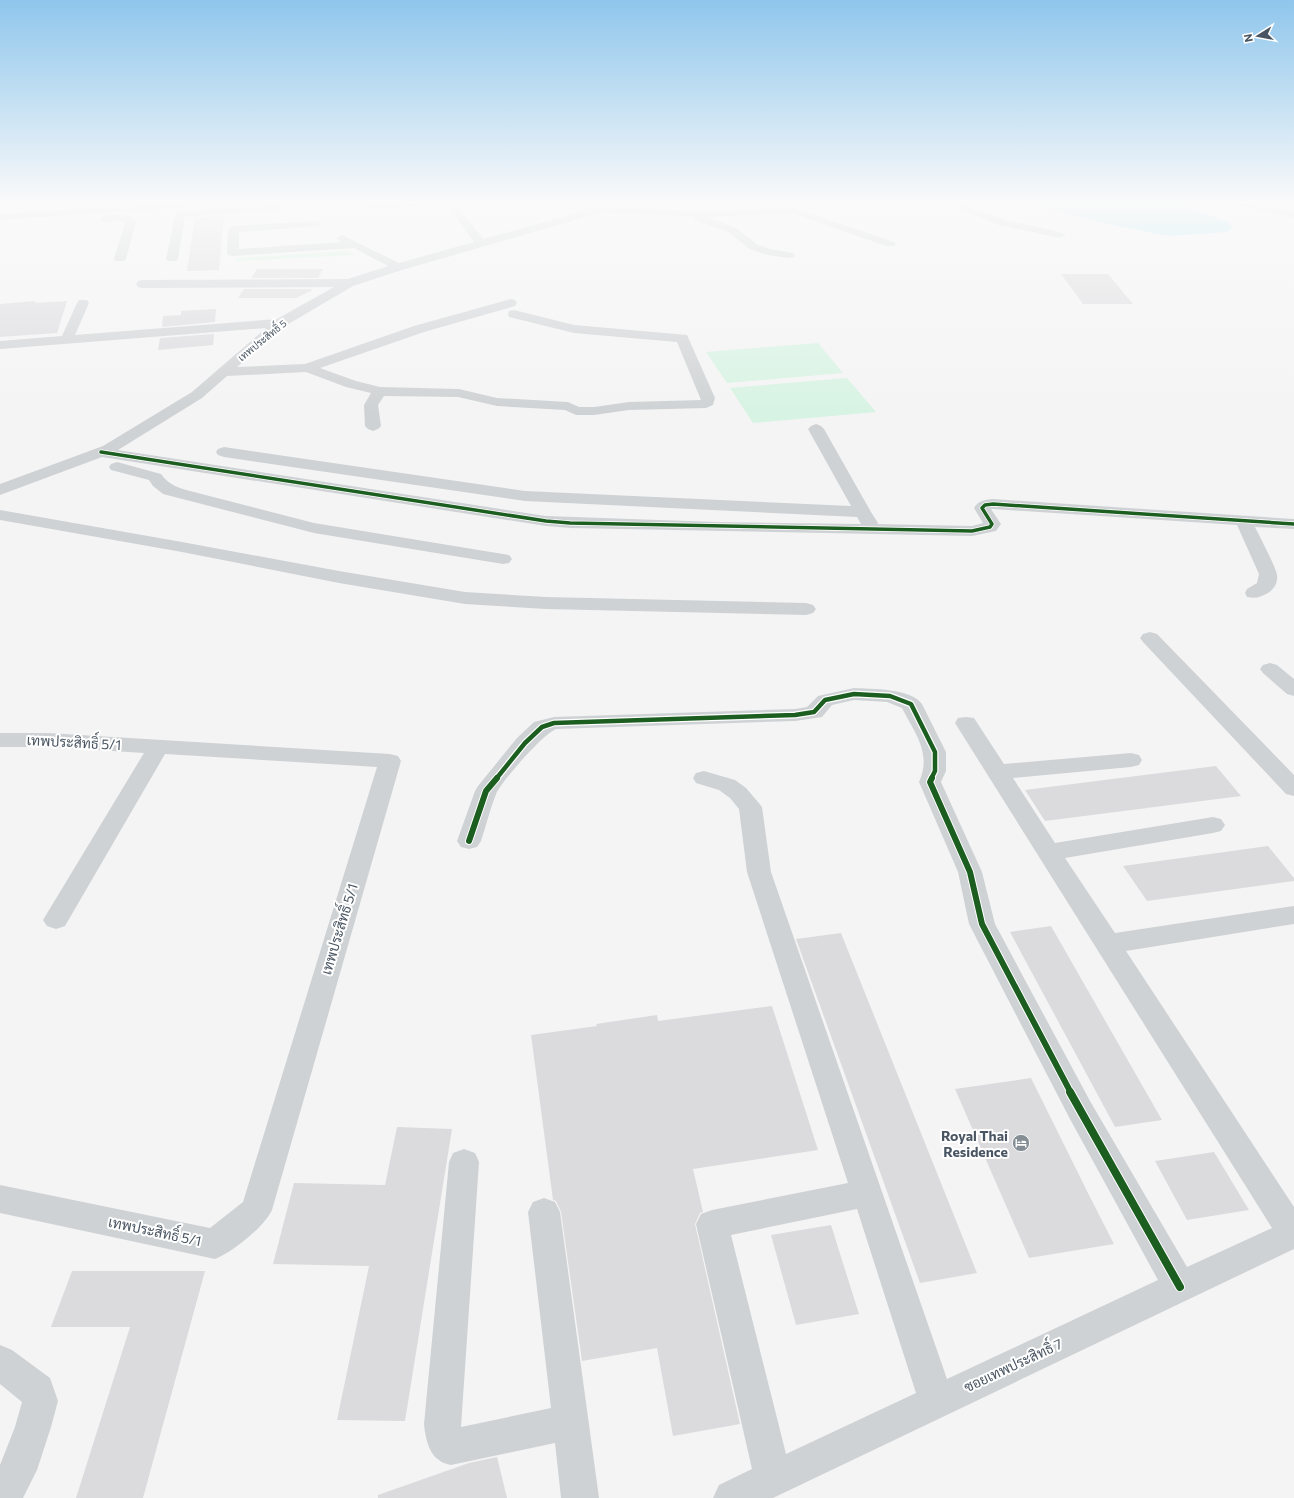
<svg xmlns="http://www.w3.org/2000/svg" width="1294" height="1498" font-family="Commissioner,Sarabun,sans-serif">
  <rect width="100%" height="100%" fill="#f4f4f4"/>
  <path fill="#d7f3e3" d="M348,251L355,255L237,261V258Z
    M818,343L843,373L727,383L706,352Z
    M847,378L876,412L753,423L730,388Z"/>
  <path fill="#aae2f3" d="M1039,204H1179L1228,222L1233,228L1226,232L1171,236L1152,233L1094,221L1047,208Z"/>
  <path fill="#dbdbde" d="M224,215L219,270L187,271L195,218Z
    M257,269H323L318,278H251Z
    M1061,274H1108L1133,304H1083Z
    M244,289H312L311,291L296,298H238Z
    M35,301V303L67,301L57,333L0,337V304Z
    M216,309L215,322L162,327L163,316L181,315V311Z
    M214,334L213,345L158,350L160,338Z
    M1216,766L1241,796L1045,821L1025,790Z
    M1268,846L1294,878V881L1147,901L1123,866Z
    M1051,926L1162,1120L1115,1127L1010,932Z
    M841,933L977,1273L920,1283L796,939Z
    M772,1006L818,1150L693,1169L703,1212L700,1213L695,1224L740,1424L673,1436L657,1348L582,1361L561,1212L556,1201L553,1200L531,1035L597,1026L596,1024L657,1015L658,1021Z
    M1031,1078L1090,1197L1114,1244L1029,1258L955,1089Z
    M397,1127L452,1129L405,1421L337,1420L369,1266L273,1264L294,1183L385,1185Z
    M1214,1152L1249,1210L1187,1220L1155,1161Z
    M831,1225L859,1314L796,1325L771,1235Z
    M72,1271H205L143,1498H76L130,1327H51Z
    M497,1457L507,1498H378V1495L469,1463Z"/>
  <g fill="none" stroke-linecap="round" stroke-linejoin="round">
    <path fill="#cfd2d4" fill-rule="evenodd" d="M151,204H199L194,207L0,220V214Z
      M279,204L284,207L283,209L185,217L178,259L176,261H168L166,259L176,212Z
      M371,204H421L416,207L365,209L364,207L365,205Z
      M447,204H457L483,239L599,207L604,204H615L613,206L690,211L795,208L894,242L896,244L894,246H886L794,214L706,217L736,228L758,245L770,249L793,253L795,255L793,257L789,258L768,255L750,249L728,232L695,220L694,217L603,212L402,270L353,286L285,326L237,367L305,364L414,326L511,299L515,300L517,303L515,306L424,332L320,368L356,381L380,387L459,389L497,398L568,402L579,407H594L629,402L701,400L677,342L574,333L509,317L508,314L509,311L514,310L574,325L687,335L715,398L713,405L706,408L629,410L594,415H576L565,410L497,406L458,397L384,396L378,405L381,426L378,429L373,431L368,429L365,426L364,405L371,393L346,387L306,372L227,376L202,398L118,450L546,516L716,522L861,524L857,517L525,501L224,457L218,455L216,452L218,449L224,447L525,491L851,506L808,429L811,426L816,424L821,426L824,429L871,512L878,523L877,524L972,526L983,523L974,508C979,500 984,500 993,499L1294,519V529L1255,527C1259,535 1276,567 1277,575C1278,583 1274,589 1268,593C1260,597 1256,599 1247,597L1245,593L1247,589L1257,583L1259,574L1237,525L993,509H991L1001,524L996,531L972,536L570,528L546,526L102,457L0,495V484L103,446L192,392L266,328L0,349V341L62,336L77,303L79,300H87L89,303L75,335L277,319L334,287L142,288L138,287L136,284L138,281L142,280L348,279L388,266L354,248L233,256L229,255L227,253L228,229L233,226L315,221L319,222L320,224L319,226L239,232V249L342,242L336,238L342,235L399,263L474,242Z
      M950,204H964L1006,220L1060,232L1066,235L1060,238L999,225L951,206Z
      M1239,204H1257L1294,212V218L1240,206Z
      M115,214L129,216L136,222L126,259L124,261H116L114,259L125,223C117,218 106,226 100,219L101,217Z
      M117,462L161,474C168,484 178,488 190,491L314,523L503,554L509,555L512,559L509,563L503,564L314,533L163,494L153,486L149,480L111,470L109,467L111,464Z
      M0,510L182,542L339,571L465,592L546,597L806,603L813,605L816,609L813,613L806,615L546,609L465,604L339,583L182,552L0,520Z
      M1150,632L1157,634L1294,775V796L1286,794L1143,642L1140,638L1143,634Z
      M1270,663L1277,665L1294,679V696L1287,694L1263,673L1260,669L1263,665Z
      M854,688C872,689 911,688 922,704L946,752V771L941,782L982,872L995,924L1090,1101L1187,1267L1272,1228L955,723L958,718L966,717L974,718L1004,764L1131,753L1139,755L1142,760L1139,765L1131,767L1013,778L1055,843L1213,817L1221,819L1225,825L1221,831L1213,833L1065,858L1115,933L1294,906V924L1126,951L1294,1207V1249L773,1498H713L719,1485L752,1469L696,1224L701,1214L712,1210L848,1183L747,872L739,809L730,798L719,790L696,783L693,778L696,773L704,771L735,780L746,788L758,802L762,807L771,872L947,1379L1158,1280L1070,1119L969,924L958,872L919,782C932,753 915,734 902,708L887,702L854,700L832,705L822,717L795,721L556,729C543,734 502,781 496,794C490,809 486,826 481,841L477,847L469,849L461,847L457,841L475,791L478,786L517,738L534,722L554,717L795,709L807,707L818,696ZM857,1209L916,1393L786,1454L731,1235Z
      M0,733H48L390,754L398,756L401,761L272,1210C264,1227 233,1252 215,1259L0,1213V1185L210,1228L243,1202L377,767L165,754L65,926L56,929L47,926L43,920L144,753L48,747H0Z
      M464,1149L475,1153L479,1162L461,1427L551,1408L528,1212L533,1202L544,1198L555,1202L560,1212L599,1498H561L555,1443L451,1465C447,1464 442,1463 439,1460C428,1453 425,1435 424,1424L449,1162L453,1153Z
      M0,1345L12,1350L50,1378L58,1401L51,1427L37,1470L23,1498H0V1465L15,1427L22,1402L0,1384Z"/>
    <defs>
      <path id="cycleway-far3" d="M101,452L546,521L570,523L972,531L990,527L992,524L982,508L985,505L993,504L1294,524"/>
      <path id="cycleway-far2" d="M496,779L525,743L542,727L554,723L795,715L814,712L825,700L854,694L890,696L911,704L935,752V771L931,779"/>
      <path id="cycleway-far1" d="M932,778L930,782L970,872L982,924L1071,1093
        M469,841L486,791L497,778"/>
      <path id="cycleway" d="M1070,1092L1180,1287"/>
    </defs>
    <use href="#cycleway-far3" stroke="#fff" stroke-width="5"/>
    <use href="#cycleway-far2" stroke="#fff" stroke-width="7"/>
    <use href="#cycleway-far1" stroke="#fff" stroke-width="8"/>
    <use href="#cycleway" stroke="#fff" stroke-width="10"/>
    <use href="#cycleway-far3" stroke="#1b5e20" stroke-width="3.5"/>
    <use href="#cycleway-far2" stroke="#1b5e20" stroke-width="4.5"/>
    <use href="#cycleway-far1" stroke="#1b5e20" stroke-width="6"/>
    <use href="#cycleway" stroke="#1b5e20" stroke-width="8"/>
  </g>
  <linearGradient id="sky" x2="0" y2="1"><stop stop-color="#8fc6ec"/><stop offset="0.49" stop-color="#fafafa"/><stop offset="1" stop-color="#fafafa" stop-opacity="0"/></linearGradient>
  <rect width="1294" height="413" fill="url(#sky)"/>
  <defs>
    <symbol id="hotel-disc" viewBox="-11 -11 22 22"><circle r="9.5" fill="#858d95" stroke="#fff"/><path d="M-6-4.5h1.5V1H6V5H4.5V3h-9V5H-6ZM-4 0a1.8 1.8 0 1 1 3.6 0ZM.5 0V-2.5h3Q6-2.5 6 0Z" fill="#fff"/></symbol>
  </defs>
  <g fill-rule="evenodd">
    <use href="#hotel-disc" x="1011" y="1133" width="20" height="20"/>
  </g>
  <g text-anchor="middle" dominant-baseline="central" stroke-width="4" stroke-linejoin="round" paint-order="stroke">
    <g font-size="10" fill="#495562" stroke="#fff">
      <text transform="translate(262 340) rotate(-39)">เทพประสิทธิ์ 5</text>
    </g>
    <g font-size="14" fill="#495562" stroke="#fff">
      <text transform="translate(74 742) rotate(3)">เทพประสิทธิ์ 5/1</text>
      <text transform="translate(339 929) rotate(-73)">เทพประสิทธิ์ 5/1</text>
      <text transform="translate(155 1231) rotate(12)">เทพประสิทธิ์ 5/1</text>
      <text transform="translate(1013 1365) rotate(-25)">ซอยเทพประสิทธิ์ 7</text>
    </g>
    <g font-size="14" font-weight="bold" fill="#495562" stroke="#fff" text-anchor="end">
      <text x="1008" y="1135">Royal Thai<tspan x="1008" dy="16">Residence</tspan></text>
    </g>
  </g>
  <g transform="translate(1258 36) rotate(259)" stroke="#ffffff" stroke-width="3" paint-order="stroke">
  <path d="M0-3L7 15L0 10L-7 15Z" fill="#495562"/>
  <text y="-6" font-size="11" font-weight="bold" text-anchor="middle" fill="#495562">N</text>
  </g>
</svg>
